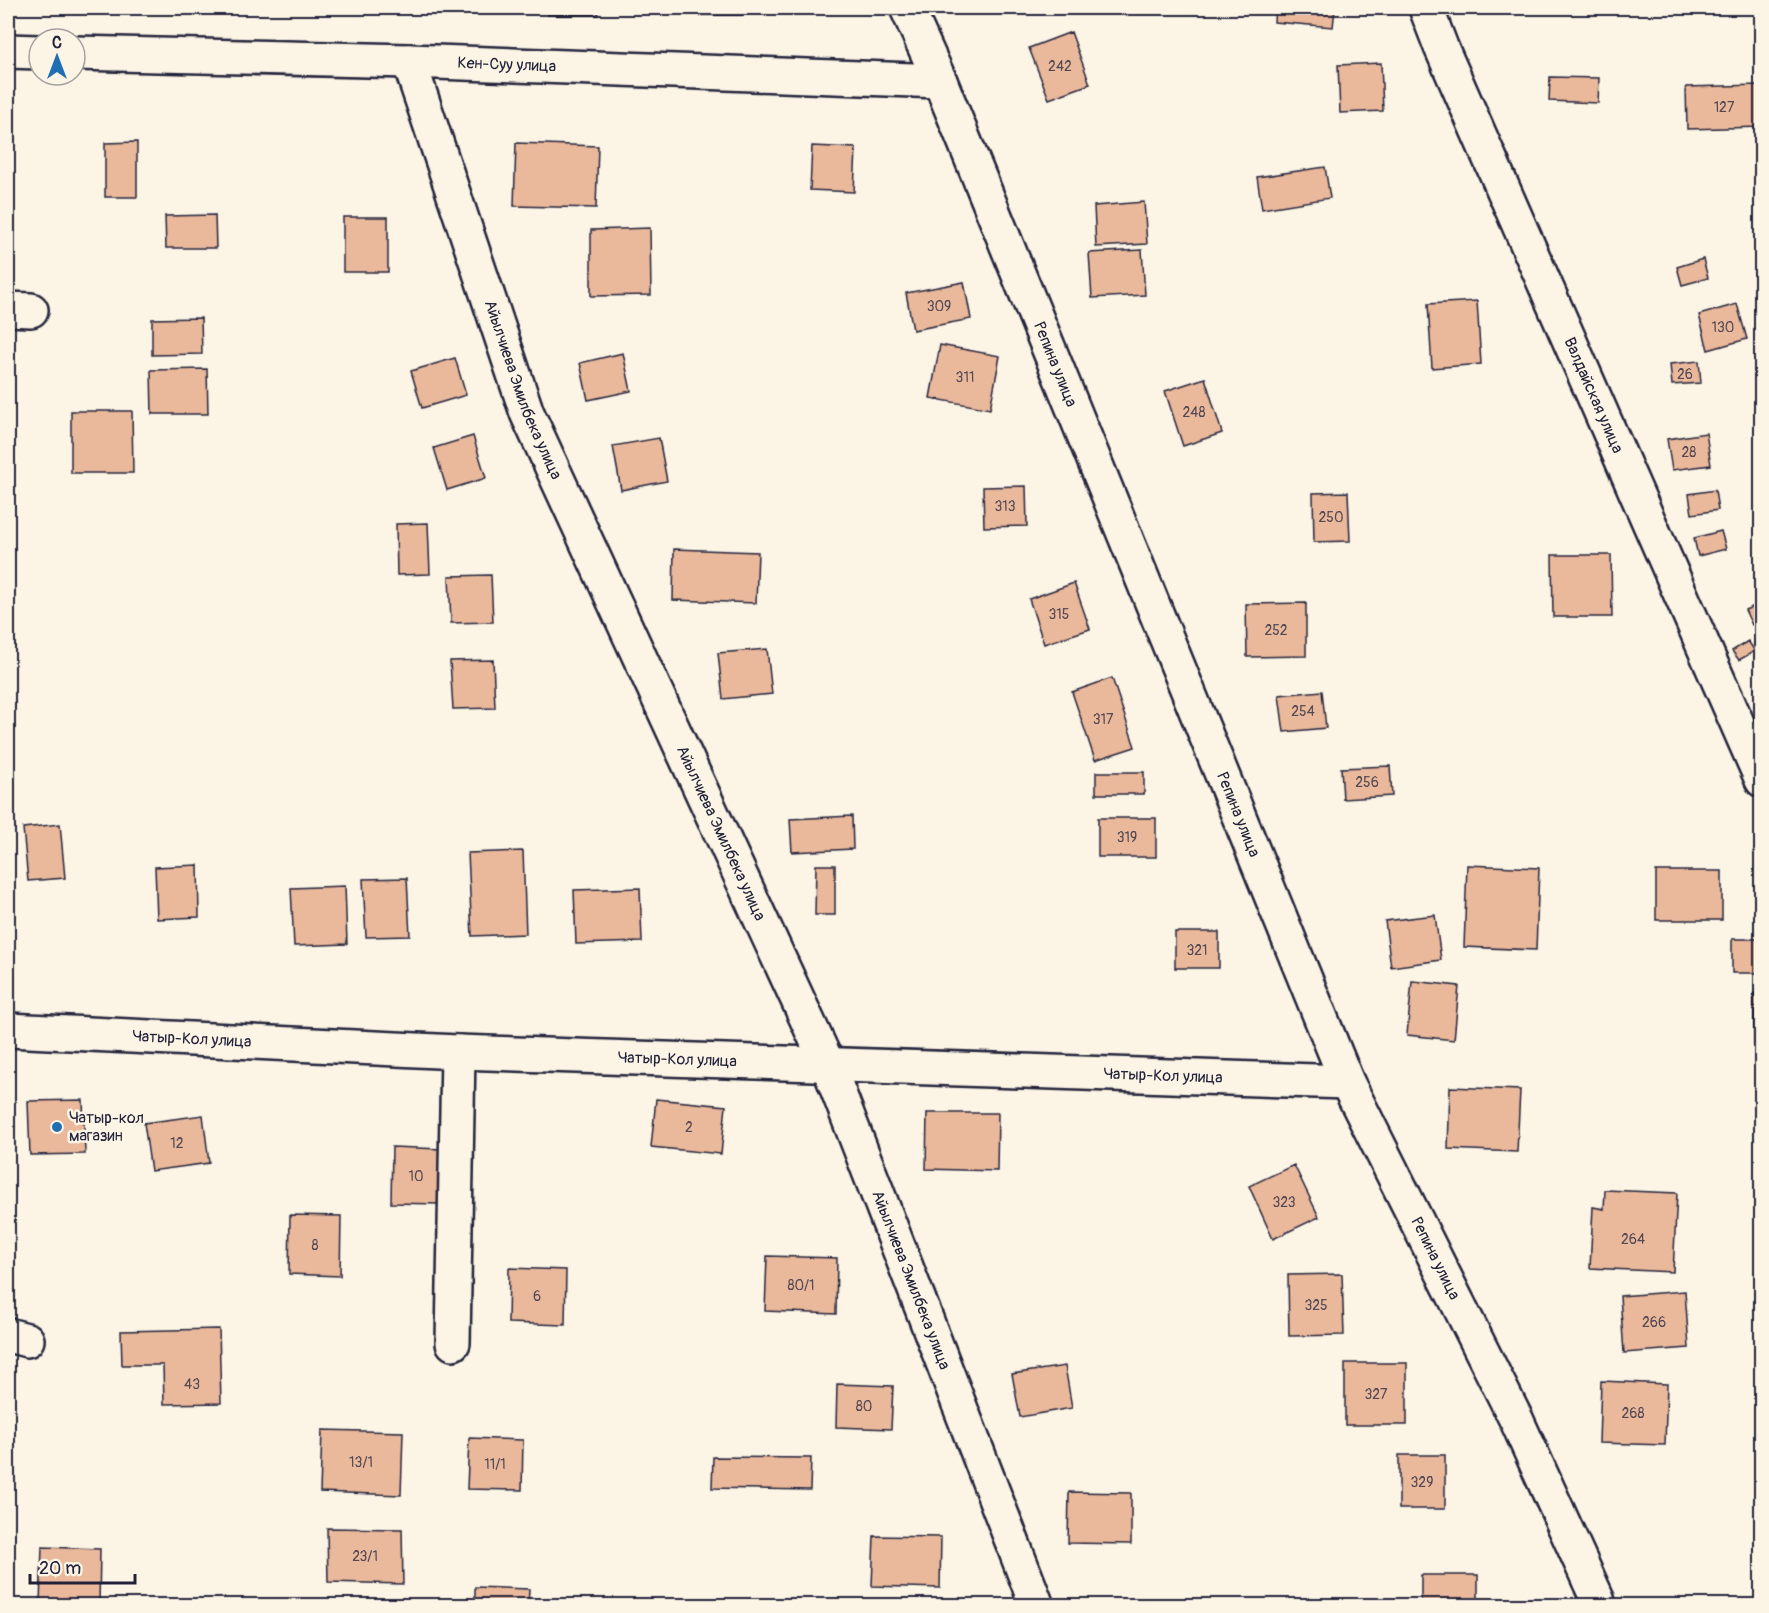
<svg xmlns="http://www.w3.org/2000/svg" width="1769" height="1613" font-family="Pangolin,sans-serif">
  <rect width="100%" height="100%" fill="#fcf5e5"/>
  <filter id="ink" filterUnits="userSpaceOnUse"><feTurbulence type="fractalNoise" baseFrequency=".0167" numOctaves="2"/><feDisplacementMap in="SourceGraphic" scale="12" xChannelSelector="R" yChannelSelector="G"/><feConvolveMatrix kernelMatrix="1 2 1 2 8 2 1 2 1" color-interpolation-filters="sRGB"/></filter>
  <g filter="url(#ink)">
    <path fill="#eab99b" stroke="#22223b" stroke-width="1.5" d="M548,8H598V15H548Z
      M692,8H742V15H692Z
      M1275,8H1335L1333,27L1274,22Z
      M1071,32L1090,84L1049,99L1029,48Z
      M1381,63L1383,111L1340,113L1338,65Z
      M1550,77L1599,78L1598,103L1549,101Z
      M1760,85L1761,127L1687,129L1686,87Z
      M137,142V197H105V143Z
      M516,143L598,146L596,208L514,206Z
      M812,146L856,148L854,192L810,190Z
      M1325,167L1330,198L1262,209L1257,177Z
      M1144,202L1147,244L1096,247L1094,206Z
      M215,215L216,248H166L165,216Z
      M343,217H388V272H343Z
      M650,228L651,295L591,296V230Z
      M1142,250L1145,295L1092,298L1089,253Z
      M1703,259L1708,278L1682,285L1677,267Z
      M964,282L971,319L913,330L906,293Z
      M1477,301L1481,364L1432,368L1428,304Z
      M1737,304L1747,339L1708,350L1699,315Z
      M201,318L202,354L152,355V319Z
      M940,345L1000,356L990,409L930,398Z
      M623,353L631,391L588,400L580,363Z
      M455,358L466,395L422,408L411,371Z
      M1699,361L1701,383L1672,385L1670,364Z
      M207,369L208,414H152L151,370Z
      M1205,378L1222,433L1183,446L1165,391Z
      M71,411H132L133,473H71Z
      M1706,433L1711,465L1672,470L1667,439Z
      M473,436L486,478L447,490L434,448Z
      M659,438L667,481L621,490L613,446Z
      M1026,486L1027,526L984,527L983,487Z
      M1715,490L1718,510L1692,514L1689,494Z
      M1348,492L1350,541L1314,542L1313,493Z
      M428,523L430,574L397,575L396,524Z
      M1721,531L1726,549L1698,556L1694,538Z
      M674,549L758,552L756,603L673,600Z
      M1552,555H1611L1612,617H1553Z
      M491,575L493,622L451,623L449,576Z
      M1074,583L1090,629L1044,644L1029,599Z
      M1306,603V656L1247,657L1246,604Z
      M1762,603V621L1752,625L1745,610Z
      M1748,641L1755,651L1739,660L1732,651Z
      M767,649L772,694L723,699L718,653Z
      M493,660L495,708L453,709L450,661Z
      M1112,678L1135,747L1095,760L1072,692Z
      M1322,691L1326,728L1284,732L1279,695Z
      M1390,766L1392,796L1343,799L1341,768Z
      M1096,772H1144V794H1096Z
      M852,816L853,849L792,852L790,819Z
      M1098,818H1156V857H1098Z
      M60,824L65,878L28,881L23,828Z
      M523,851L526,934L472,936L468,853Z
      M198,865L199,917L157,919L155,867Z
      M816,865H835V915H815Z
      M1467,865L1539,868L1536,950L1464,947Z
      M1656,871H1722V920H1656Z
      M407,878L410,936L366,937L363,879Z
      M345,886L347,944L294,946L291,888Z
      M640,888L642,942L576,944L574,890Z
      M1435,915L1441,960L1391,967L1385,921Z
      M1175,932H1219V968H1175Z
      M1732,939H1762V973H1732Z
      M1412,981L1459,986L1454,1040L1407,1035Z
      M1754,993H1762V1045H1754Z
      M1450,1087L1520,1090L1517,1152L1448,1149Z
      M656,1099L726,1106L721,1154L651,1147Z
      M83,1100L85,1154L30,1155L28,1101Z
      M927,1113H998L997,1171L926,1169Z
      M203,1115L209,1163L151,1171L144,1123Z
      M392,1147L441,1149L440,1204L391,1203Z
      M1294,1165L1319,1217L1273,1239L1249,1186Z
      M1605,1190L1677,1193L1673,1272L1590,1268L1593,1207L1604,1209Z
      M290,1215L341,1216L340,1276L289,1274Z
      M767,1256L837,1258L836,1314L765,1311Z
      M509,1268L566,1270L565,1325L508,1323Z
      M1342,1274L1344,1335L1289,1336L1288,1275Z
      M1685,1291L1689,1348L1624,1353L1620,1296Z
      M219,1329L221,1403L164,1404L163,1365H122L121,1331Z
      M1345,1363H1407V1425H1345Z
      M1065,1366L1072,1408L1020,1417L1012,1374Z
      M1601,1381L1667,1384L1665,1445L1599,1443Z
      M837,1384L893,1386L891,1429L836,1427Z
      M322,1430L403,1432L401,1495L320,1492Z
      M469,1438L523,1440L522,1490L467,1489Z
      M1399,1455H1445V1509H1399Z
      M713,1457L811,1458L810,1490L712,1488Z
      M1069,1492L1131,1493V1544L1068,1543Z
      M327,1528L402,1529L403,1584L328,1582Z
      M874,1536L941,1537L940,1588L872,1586Z
      M42,1547L100,1549L99,1606L40,1604Z
      M1421,1575H1478V1606H1421Z
      M475,1587L529,1589L528,1606H475Z"/>
    <g fill="none" stroke-linecap="round" stroke-linejoin="round">
      <defs>
        <g id="street">
          <path id="s1" d="M907,8L940,81L1347,1082L1517,1421L1597,1598L1599,1606"/>
          <path id="s2" d="M1426,8L1441,47L1762,780"/>
          <path d="M8,51L39,52"/>
          <path id="s3" d="M75,53L409,61L940,81"/>
          <path id="s4" d="M409,61L527,413L828,1065L1037,1606"/>
          <path d="M8,309L31,310"/>
          <path id="s5" d="M8,1030L458,1052L1347,1082"/>
          <path d="M8,1335L27,1340"/>
          <path d="M453,1343L458,1052"/>
        </g>
      </defs>
      <use href="#street" stroke="#22223b" stroke-width="38"/>
      <use href="#street" stroke="#fcf5e5" stroke-width="33"/>
    </g>
  </g>
  <circle fill="#1f6fb2" stroke="#fcf5e5" stroke-width="2" cx="57" cy="1127" r="6"/>
  <g text-anchor="middle" dominant-baseline="central" stroke-width="5" stroke-linejoin="round" paint-order="stroke">
    <g font-size="14" fill="#544853">
      <text x="1060" y="66">242</text>
      <text x="1724" y="107">127</text>
      <text x="939" y="306">309</text>
      <text x="1723" y="327">130</text>
      <text x="1685" y="374">26</text>
      <text x="965" y="377">311</text>
      <text x="1194" y="412">248</text>
      <text x="1689" y="452">28</text>
      <text x="1005" y="506">313</text>
      <text x="1331" y="517">250</text>
      <text x="1059" y="614">315</text>
      <text x="1276" y="630">252</text>
      <text x="1303" y="711">254</text>
      <text x="1103" y="719">317</text>
      <text x="1367" y="782">256</text>
      <text x="1127" y="837">319</text>
      <text x="1197" y="950">321</text>
      <text x="689" y="1127">2</text>
      <text x="177" y="1143">12</text>
      <text x="416" y="1176">10</text>
      <text x="1284" y="1202">323</text>
      <text x="1633" y="1239">264</text>
      <text x="315" y="1245">8</text>
      <text x="801" y="1285">80/1</text>
      <text x="537" y="1296">6</text>
      <text x="1316" y="1305">325</text>
      <text x="1654" y="1322">266</text>
      <text x="192" y="1384">43</text>
      <text x="1376" y="1394">327</text>
      <text x="864" y="1406">80</text>
      <text x="1633" y="1413">268</text>
      <text x="361" y="1462">13/1</text>
      <text x="495" y="1464">11/1</text>
      <text x="1422" y="1482">329</text>
      <text x="365" y="1556">23/1</text>
    </g>
    <g font-size="16" fill="#22223b" stroke="#fcf5e5">
      <text stroke="none"><textPath href="#s3" startOffset="432">Кен-Суу улица</textPath></text>
      <text stroke="none"><textPath href="#s1" startOffset="386">Репина улица</textPath></text>
      <text stroke="none"><textPath href="#s4" startOffset="348">Айылчиева Эмилбека улица</textPath></text>
      <text stroke="none"><textPath href="#s2" startOffset="422">Валдайская улица</textPath></text>
      <text stroke="none"><textPath href="#s1" startOffset="872">Репина улица</textPath></text>
      <text stroke="none"><textPath href="#s4" startOffset="834">Айылчиева Эмилбека улица</textPath></text>
      <text stroke="none"><textPath href="#s5" startOffset="184">Чатыр-Кол улица</textPath></text>
      <text stroke="none"><textPath href="#s5" startOffset="670">Чатыр-Кол улица</textPath></text>
      <text stroke="none"><textPath href="#s5" startOffset="1156">Чатыр-Кол улица</textPath></text>
      <text stroke="none"><textPath href="#s1" startOffset="1358">Репина улица</textPath></text>
      <text stroke="none"><textPath href="#s4" startOffset="1320">Айылчиева Эмилбека улица</textPath></text>
    </g>
    <g font-size="16" fill="#22223b" stroke="#fcf5e5" text-anchor="start">
      <text x="69" y="1118">Чатыр-кол<tspan x="69" dy="18">магазин</tspan></text>
    </g>
  </g>
  <rect width="1769" height="1613" fill="none" stroke="#fcf5e5" stroke-width="30"/>
  <rect x="15" y="15" width="1739" height="1583" fill="none" stroke="#22223b" stroke-width="2" filter="url(#ink)"/>
  <g transform="translate(57 57)"><circle r="28" fill="#fcf5e5" stroke="#a5a1a1" stroke-width="1.5"/>
  <path d="M0-4.5L10 22L0 15L-10 22Z" fill="#1f6fb2"/>
  <text y="-9" font-size="16" font-weight="bold" text-anchor="middle" fill="#22223b">С</text>
  </g>
  <path d="M30 1574v9h105v-9" fill="none" stroke="#22223b" stroke-width="3"/>
  <text x="39" y="1574" font-size="18" fill="#22223b" stroke="#fcf5e5" stroke-width="4.5" paint-order="stroke">20 m</text>
</svg>
